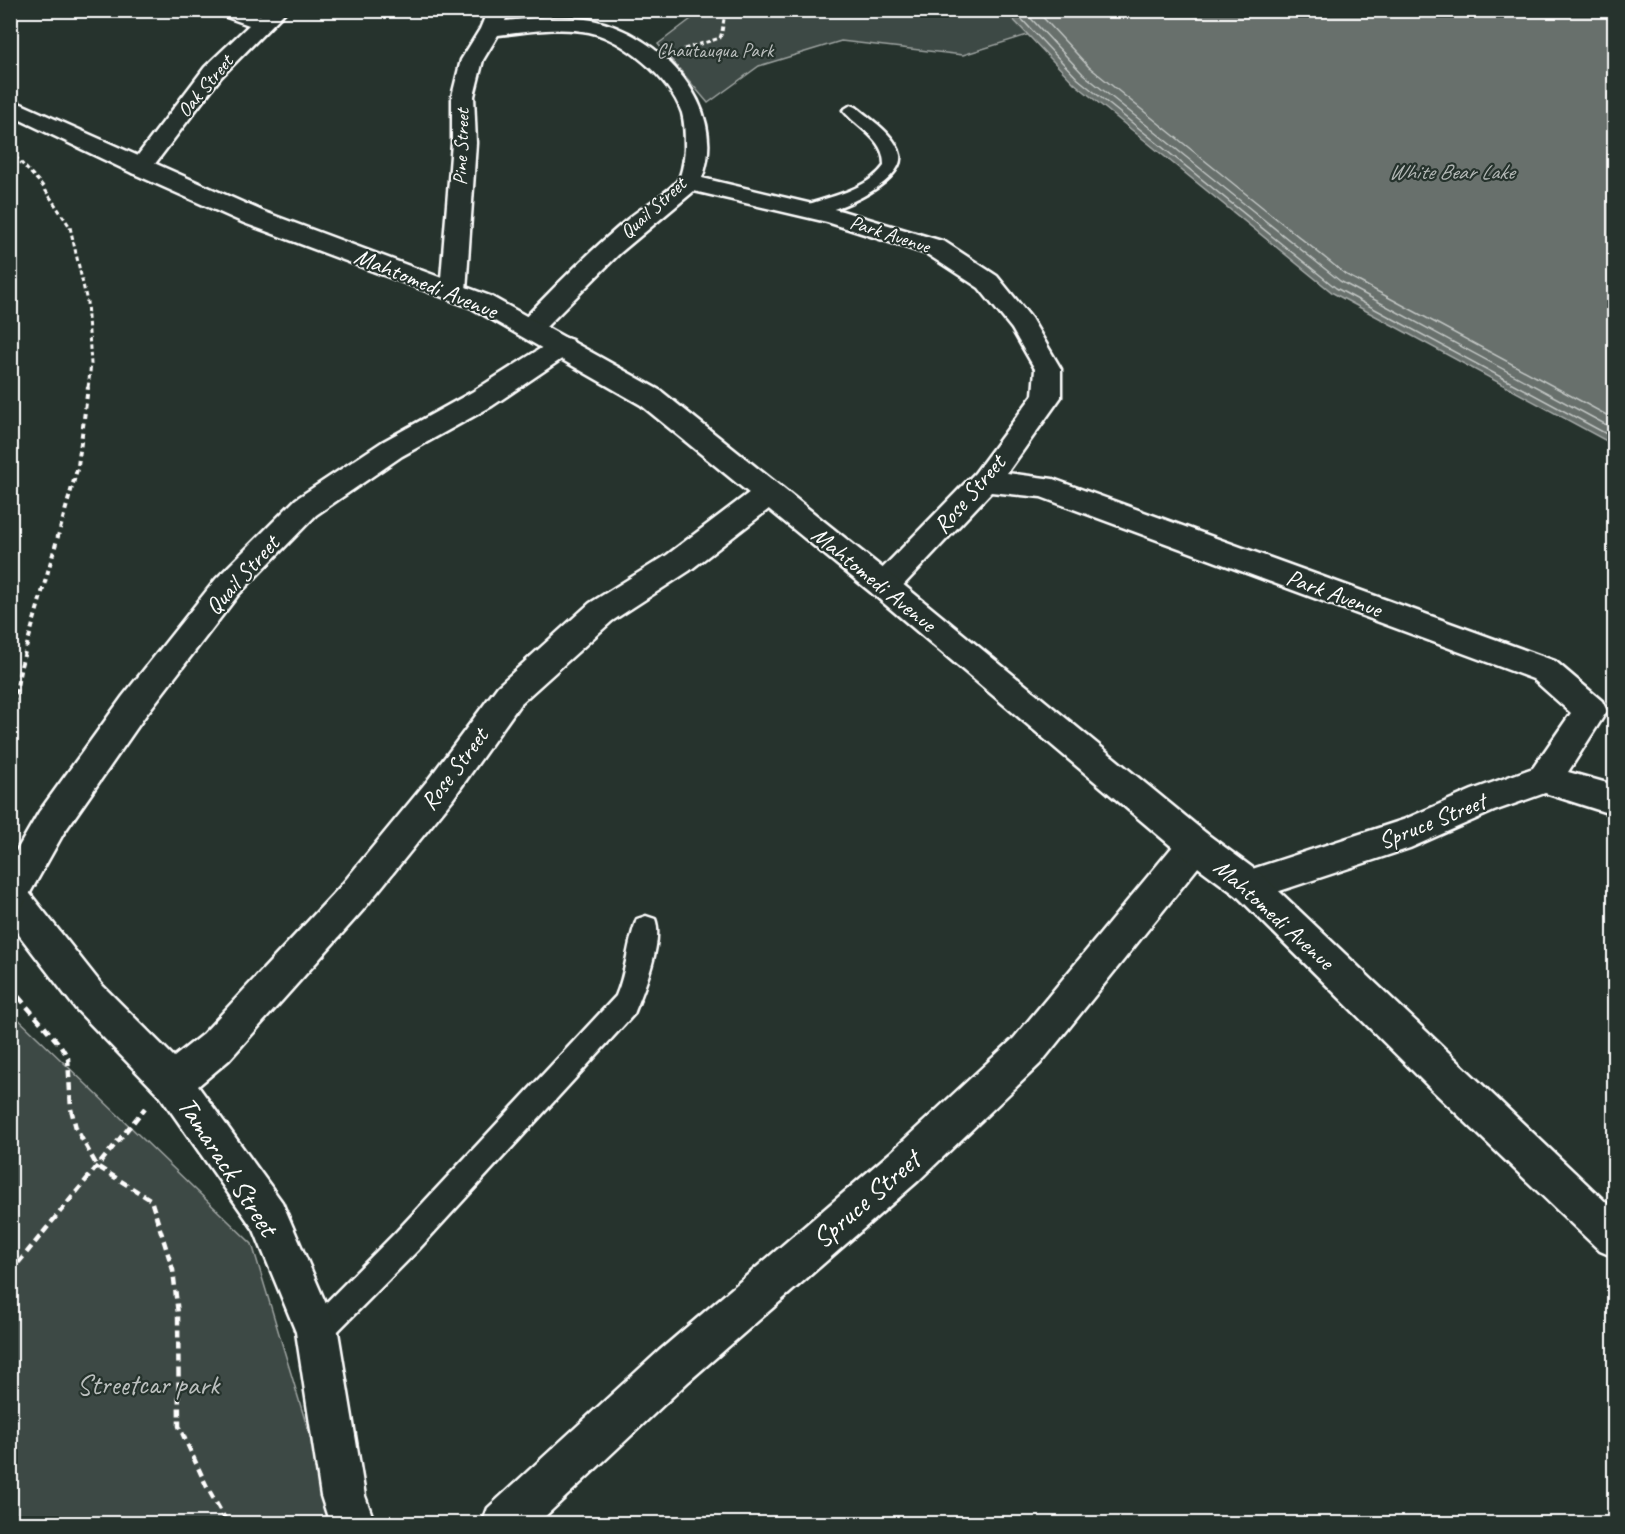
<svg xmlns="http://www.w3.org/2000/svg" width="1625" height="1534" font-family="Caveat,sans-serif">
  <rect width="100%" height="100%" fill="#26332d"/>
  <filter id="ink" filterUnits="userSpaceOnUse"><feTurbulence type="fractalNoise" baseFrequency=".0167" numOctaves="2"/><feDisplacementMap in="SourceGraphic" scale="12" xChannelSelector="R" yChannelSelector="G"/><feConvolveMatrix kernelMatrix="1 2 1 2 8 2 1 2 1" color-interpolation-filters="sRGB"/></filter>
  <g filter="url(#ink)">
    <path fill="#3e4944" stroke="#9ea4a2" stroke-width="1.5" d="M703,10L1022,11L1040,31L963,55L841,41L759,66L708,103L658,44Z
      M10,1011L252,1244L336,1523H11Z"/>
    <path fill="#67706c" stroke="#a4a9a7" stroke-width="1.5" d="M1005,11H1614V445L1333,293L1074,83Z"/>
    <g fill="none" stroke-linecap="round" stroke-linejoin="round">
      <path stroke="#c2c6c4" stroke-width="1.5" d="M1013,10L1078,79L1336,288L1614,438
        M1023,10L1083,74L1340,281L1614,429
        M1036,10L1089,67L1345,274L1614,419"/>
      <defs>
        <path id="service" d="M851,105L856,107C870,119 896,135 900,155C905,184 824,219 803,214L801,210L803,206C829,197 867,190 884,166C885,138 858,129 843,110Z
          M646,916L655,919C664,941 643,992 634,1014L417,1251L327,1342L317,1346L307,1342L303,1332L307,1322L397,1231L616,996C627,971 627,943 637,919Z"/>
        <path id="minor" d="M215,10H247L260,15L264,10H287L221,77L148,173L140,175L132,173L128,168L132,163L205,67L249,25L218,14Z
          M488,10H509L505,21C534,18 563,14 592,20C659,34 730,105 702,178L842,211L945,242L997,276L1031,318L1061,369V397L1007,473L1053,479L1555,661L1602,701L1607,711L1568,772L1614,785V815L1545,793L1494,811L1410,848L1249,901L1237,896L1232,885L1237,874L1403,820L1472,790L1533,768L1571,713L1533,679L1041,497L991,492L895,594L884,598L873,594L869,586L873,578L975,473L1033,395L1035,369L1012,329L979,288L927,254L827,222L694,191L620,253L538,335L529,338L520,335L516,329L520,323C554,287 590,251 628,219C641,207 668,194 678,180C683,172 684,158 685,149C685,137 685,124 682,113C670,78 624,40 589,32C559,26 528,32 498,35L483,60L474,96L476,143L466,291L462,297L453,300L444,297L440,291L452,143V96L461,60L480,29Z
          M768,483L778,486L782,494L778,502L689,571L612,621L520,704L452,800L363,910L229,1060L198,1086L282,1202L338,1332L365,1496L375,1524H330L321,1496L296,1332L254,1230L160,1096L76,1009L10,923V880L23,885L102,985L174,1057L203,1034L339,888L428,780L498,686L590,603L667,555L758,486Z
          M1195,830L1207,834L1212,845L1207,856L1040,1064L918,1181L689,1381L537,1524H482L488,1508L659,1351L890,1153L1014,1038L1183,834Z"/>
        <path id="tertiary" d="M563,337L572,340L576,346L572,352L492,406L402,456L316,515L238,595L145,716L63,834L22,907L10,912V862L39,812L123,696L216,579L296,499L382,442L472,392L554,340Z"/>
        <path id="secondary" d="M10,99L262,211L490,296L661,391L895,578L1207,834L1261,874L1614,1210V1257L1600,1251L1429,1087L1237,896L1183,856L873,594L641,405L472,308L244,223L132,173L10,115Z"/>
      </defs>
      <use href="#service" stroke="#fff" stroke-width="5"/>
      <use href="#minor" stroke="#fff" stroke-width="5"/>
      <use href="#tertiary" stroke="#fff" stroke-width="5"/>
      <use href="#secondary" stroke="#fff" stroke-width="5"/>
      <path stroke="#fff" stroke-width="3" stroke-dasharray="4.5 3" stroke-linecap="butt" d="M684,49L720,38C724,28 722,21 727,10
        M10,151L42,185L70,227L87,302L91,364L88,388"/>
      <path stroke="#fff" stroke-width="4" stroke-dasharray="5 4.5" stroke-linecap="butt" d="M10,722L21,666L78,466L88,387"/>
      <path stroke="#fff" stroke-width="4.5" stroke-dasharray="8 5" stroke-linecap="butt" d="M10,987L61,1046L68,1058L71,1109L76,1128L97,1166L151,1200L173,1270L178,1314L179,1426L207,1487L228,1524
        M10,1273L145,1108"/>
      <use href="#service" fill="#26332d" fill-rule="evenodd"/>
      <use href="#minor" fill="#26332d" fill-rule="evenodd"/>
      <use href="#tertiary" fill="#26332d" fill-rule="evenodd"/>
      <use href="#secondary" fill="#26332d" fill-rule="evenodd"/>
    </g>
  </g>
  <g text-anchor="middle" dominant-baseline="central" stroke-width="4.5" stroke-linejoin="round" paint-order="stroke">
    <g font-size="20" fill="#bbbfbe" stroke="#26332d">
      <text x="715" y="50">Chautauqua Park</text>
    </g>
    <g font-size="20" fill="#fff" stroke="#26332d">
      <text transform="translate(205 86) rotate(-50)">Oak Street</text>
      <text transform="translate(461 147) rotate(-88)">Pine Street</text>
      <text transform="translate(653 208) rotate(-42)">Quail Street</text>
      <text transform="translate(890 234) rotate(18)">Park Avenue</text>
    </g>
    <g font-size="22" font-style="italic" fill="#b3b8b6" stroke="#26332d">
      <text x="1451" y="172">White Bear Lake</text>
    </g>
    <g font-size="24" fill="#fff" stroke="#26332d">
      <text transform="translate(426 283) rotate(22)">Mahtomedi Avenue</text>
      <text transform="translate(969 494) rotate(-49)">Rose Street</text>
      <text transform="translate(242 575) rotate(-48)">Quail Street</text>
      <text transform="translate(874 579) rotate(39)">Mahtomedi Avenue</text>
      <text transform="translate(1334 593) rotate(20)">Park Avenue</text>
      <text transform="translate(454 769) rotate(-53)">Rose Street</text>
      <text transform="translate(1432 821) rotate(-22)">Spruce Street</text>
      <text transform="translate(1274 914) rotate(42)">Mahtomedi Avenue</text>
    </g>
    <g font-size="28" fill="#fff" stroke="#26332d">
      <text transform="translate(228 1166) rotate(57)">Tamarack Street</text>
      <text transform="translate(866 1199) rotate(-41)">Spruce Street</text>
    </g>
    <g font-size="28" fill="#bbbfbe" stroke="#26332d">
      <text x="148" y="1384">Streetcar park</text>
    </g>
  </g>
  <rect width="1625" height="1534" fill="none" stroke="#26332d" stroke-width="36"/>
  <rect x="18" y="18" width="1589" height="1498" fill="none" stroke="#fff" stroke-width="2" filter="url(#ink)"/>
</svg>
